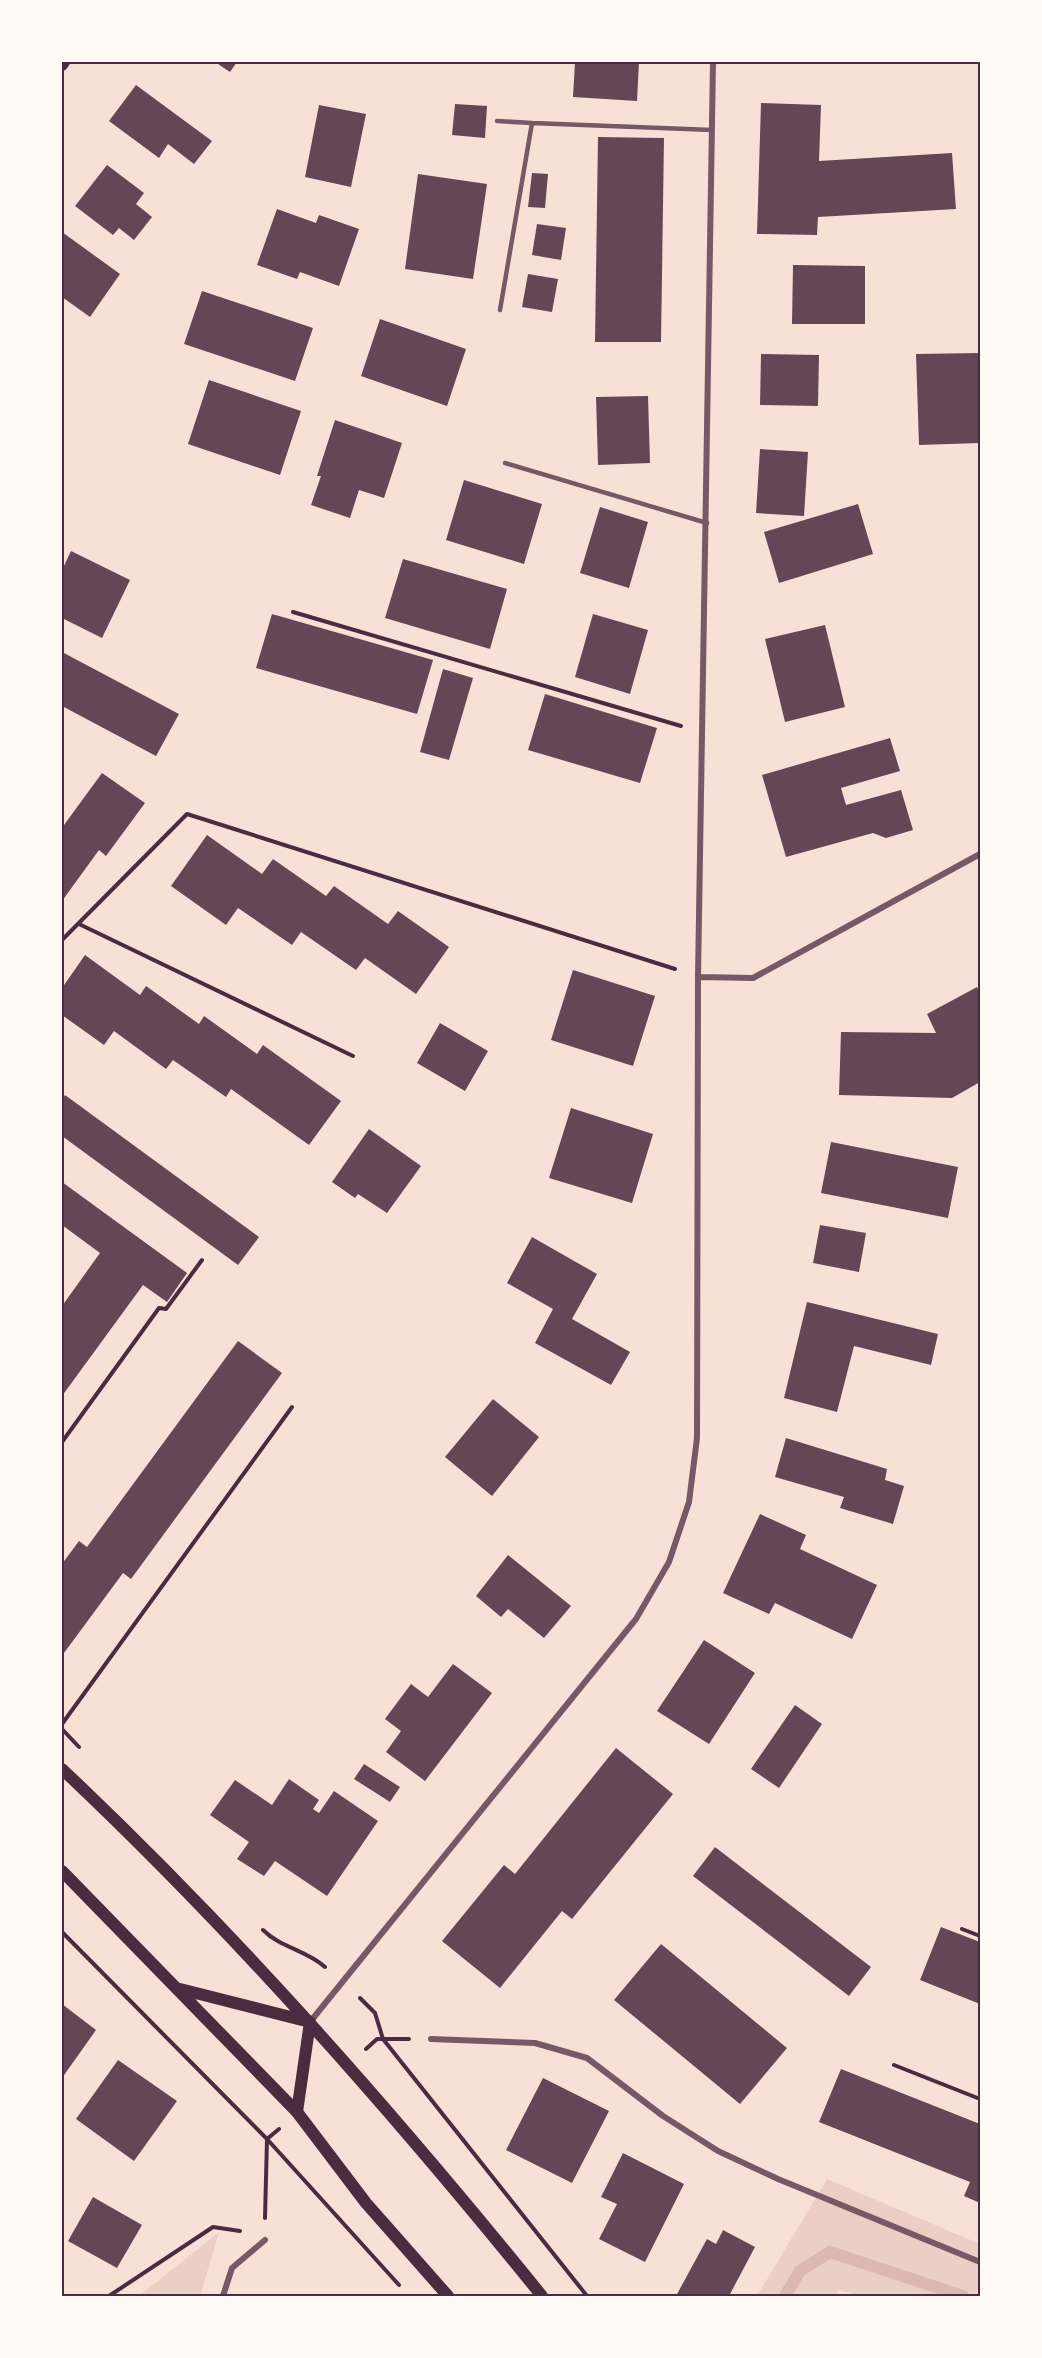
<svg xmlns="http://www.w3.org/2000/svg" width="1042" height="2358" font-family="Roboto,sans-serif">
  <rect width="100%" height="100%" fill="#f7e1d7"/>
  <path fill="#ebcfc5" d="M827,2179L980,2244V2296H861L839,2290L834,2296H757Z
    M219,2232L200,2296H139Z"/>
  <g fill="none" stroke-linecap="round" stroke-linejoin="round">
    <path stroke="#dcb8b0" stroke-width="12" d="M785,2296L800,2271L830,2252L963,2296"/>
  </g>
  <path fill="#644757" d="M215,62H237L230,72Z
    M575,62H639L637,101L573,97Z
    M136,85L212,141L194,164L168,144L159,158L109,121Z
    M761,103L821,105L819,161L952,153L956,209L818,217L817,235L757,234Z
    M455,104L487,106L485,138L452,135Z
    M319,105L366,114L351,187L305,177Z
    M598,137L664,138L661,342H595Z
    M107,165L144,193L136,204L152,217L134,240L119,228L113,235L75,206Z
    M532,173L548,174L545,208L528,207Z
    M418,174L487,184L473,279L405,269Z
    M277,209L316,223L319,215L359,229L339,286L300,272L297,279L257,265Z
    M537,224L566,228L561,260L532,255Z
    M62,232L120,274L90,317L62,297Z
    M793,265L865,266V324H792Z
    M528,274L558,279L552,312L522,307Z
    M202,291L313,328L295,381L184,344Z
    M380,319L466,349L447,406L361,376Z
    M980,353V443L919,445L916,354Z
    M761,354L819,355L818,406L760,405Z
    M209,380L301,411L280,475L188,444Z
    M648,396L650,463L598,465L596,397Z
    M335,420L402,443L384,498L359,490L350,518L311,505L321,476H317Z
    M760,449L808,452L804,516L756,513Z
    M464,480L542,504L524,564L446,540Z
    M858,504L873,554L779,583L764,532Z
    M600,507L648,522L629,588L580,573Z
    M71,551L130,580L102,638L62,618V570Z
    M403,559L507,589L490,649L385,618Z
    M272,614L433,660L417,714L256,668Z
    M593,614L648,630L630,694L575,677Z
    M825,625L845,707L785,722L765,639Z
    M62,652L179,714L156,756L62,706Z
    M443,669L473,678L449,760L420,752Z
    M545,694L657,728L640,783L528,750Z
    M890,738L900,771L841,788L846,805L901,790L913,830L886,838L873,833L786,857L762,775Z
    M102,773L145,803L106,856L99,850L62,901V823L64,825Z
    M207,835L262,874L273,859L326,896L334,886L388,924L398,911L449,947L416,994L365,958L356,970L301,932L292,945L238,908L226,925L171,886Z
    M85,955L140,995L146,986L199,1024L204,1016L257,1054L263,1045L341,1101L309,1145L231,1089L226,1097L173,1060L166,1069L114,1031L104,1045L62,1015V988Z
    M573,970L655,996L633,1066L551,1040Z
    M977,987L980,994V1082L952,1098L839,1095L841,1032L936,1033L927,1014Z
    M440,1023L488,1051L465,1091L417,1063Z
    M65,1095L259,1237L238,1265L62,1136V1100Z
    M571,1108L653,1134L632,1203L549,1178Z
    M369,1129L421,1166L387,1213L358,1194L355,1198L332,1182Z
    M831,1142L958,1167L948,1218L821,1193Z
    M62,1182L187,1273L167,1302L143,1285L62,1396V1306L100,1253L62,1225Z
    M820,1225L866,1233L859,1272L813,1263Z
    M532,1237L597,1274L572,1319L630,1352L611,1385L535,1343L553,1309L507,1283Z
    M807,1302L938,1334L931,1365L854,1346L837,1412L784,1398Z
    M238,1341L282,1373L131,1579L123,1573L64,1653L62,1652V1564L79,1541L87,1547Z
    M493,1399L539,1437L492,1496L445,1457Z
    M786,1438L887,1469L885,1480L904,1486L893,1524L840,1508L844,1497L775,1477Z
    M760,1514L806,1535L800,1549L877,1585L852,1639L775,1603L769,1614L723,1593Z
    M508,1555L571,1606L544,1638L508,1609L501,1617L476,1596Z
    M704,1640L755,1673L709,1744L657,1711Z
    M453,1664L492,1693L425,1781L386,1752L401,1731L385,1719L411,1684L428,1697Z
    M795,1705L822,1724L779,1788L751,1769Z
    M616,1748L673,1794L572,1919L562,1911L500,1988L442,1941L504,1865L515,1874Z
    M364,1764L400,1787L390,1802L354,1779Z
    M289,1779L319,1800L313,1809L319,1813L334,1791L378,1821L327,1896L275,1861L264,1876L237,1859L249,1842L210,1815L235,1780L272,1805Z
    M715,1847L871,1967L849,1996L693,1876Z
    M941,1927L980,1942V2004L920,1980Z
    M661,1944L787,2048L740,2104L614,2000Z
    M62,2004L96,2030L62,2078Z
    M118,2060L177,2101L134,2161L76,2119Z
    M841,2069L980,2124V2203L964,2196L970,2182L819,2122Z
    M543,2078L609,2111L572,2183L506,2150Z
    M623,2153L684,2184L645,2262L599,2239L617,2204L601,2197Z
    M93,2197L142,2225L117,2268L68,2241Z
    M723,2230L755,2247L729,2296H676L707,2239L716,2244Z"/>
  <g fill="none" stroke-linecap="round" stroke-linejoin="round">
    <path stroke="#4a2c40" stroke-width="4" d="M293,612L681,726
      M79,924L353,1056
      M62,940L187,814L675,969
      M62,1442L159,1308L166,1309L202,1260
      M62,1724L292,1407
      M62,1729L79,1747
      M962,1929L980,1936
      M263,1930C281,1948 306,1950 325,1967
      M62,1932L267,2139L399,2285
      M360,1998L375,2013L383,2039L587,2296
      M366,2049L377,2039H409
      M894,2065L980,2099
      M265,2218L267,2139L279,2129
      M109,2296L213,2227L240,2231"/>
    <path stroke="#755966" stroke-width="4.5" d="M497,121L532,123
      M500,310L532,123L712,130
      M505,463L707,523"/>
    <path stroke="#755966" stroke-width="6" d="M698,977L753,978L980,854
      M310,2022L636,1619L669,1562L689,1502L697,1438L698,977L713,62
      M431,2039L535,2043L587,2058L663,2116L718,2151L778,2179L980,2262
      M223,2296L232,2268L265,2240"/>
    <path stroke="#4a2c40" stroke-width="12" d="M62,65L64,62
      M62,1769C235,1932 393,2112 542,2296
      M62,1871L297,2112L366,2203L448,2296
      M176,1988L310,2022L297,2112"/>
  </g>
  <rect width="1042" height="2358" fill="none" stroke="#fffaf5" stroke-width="126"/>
  <rect x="63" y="63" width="916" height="2232" fill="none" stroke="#4a2c40" stroke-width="2"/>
</svg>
